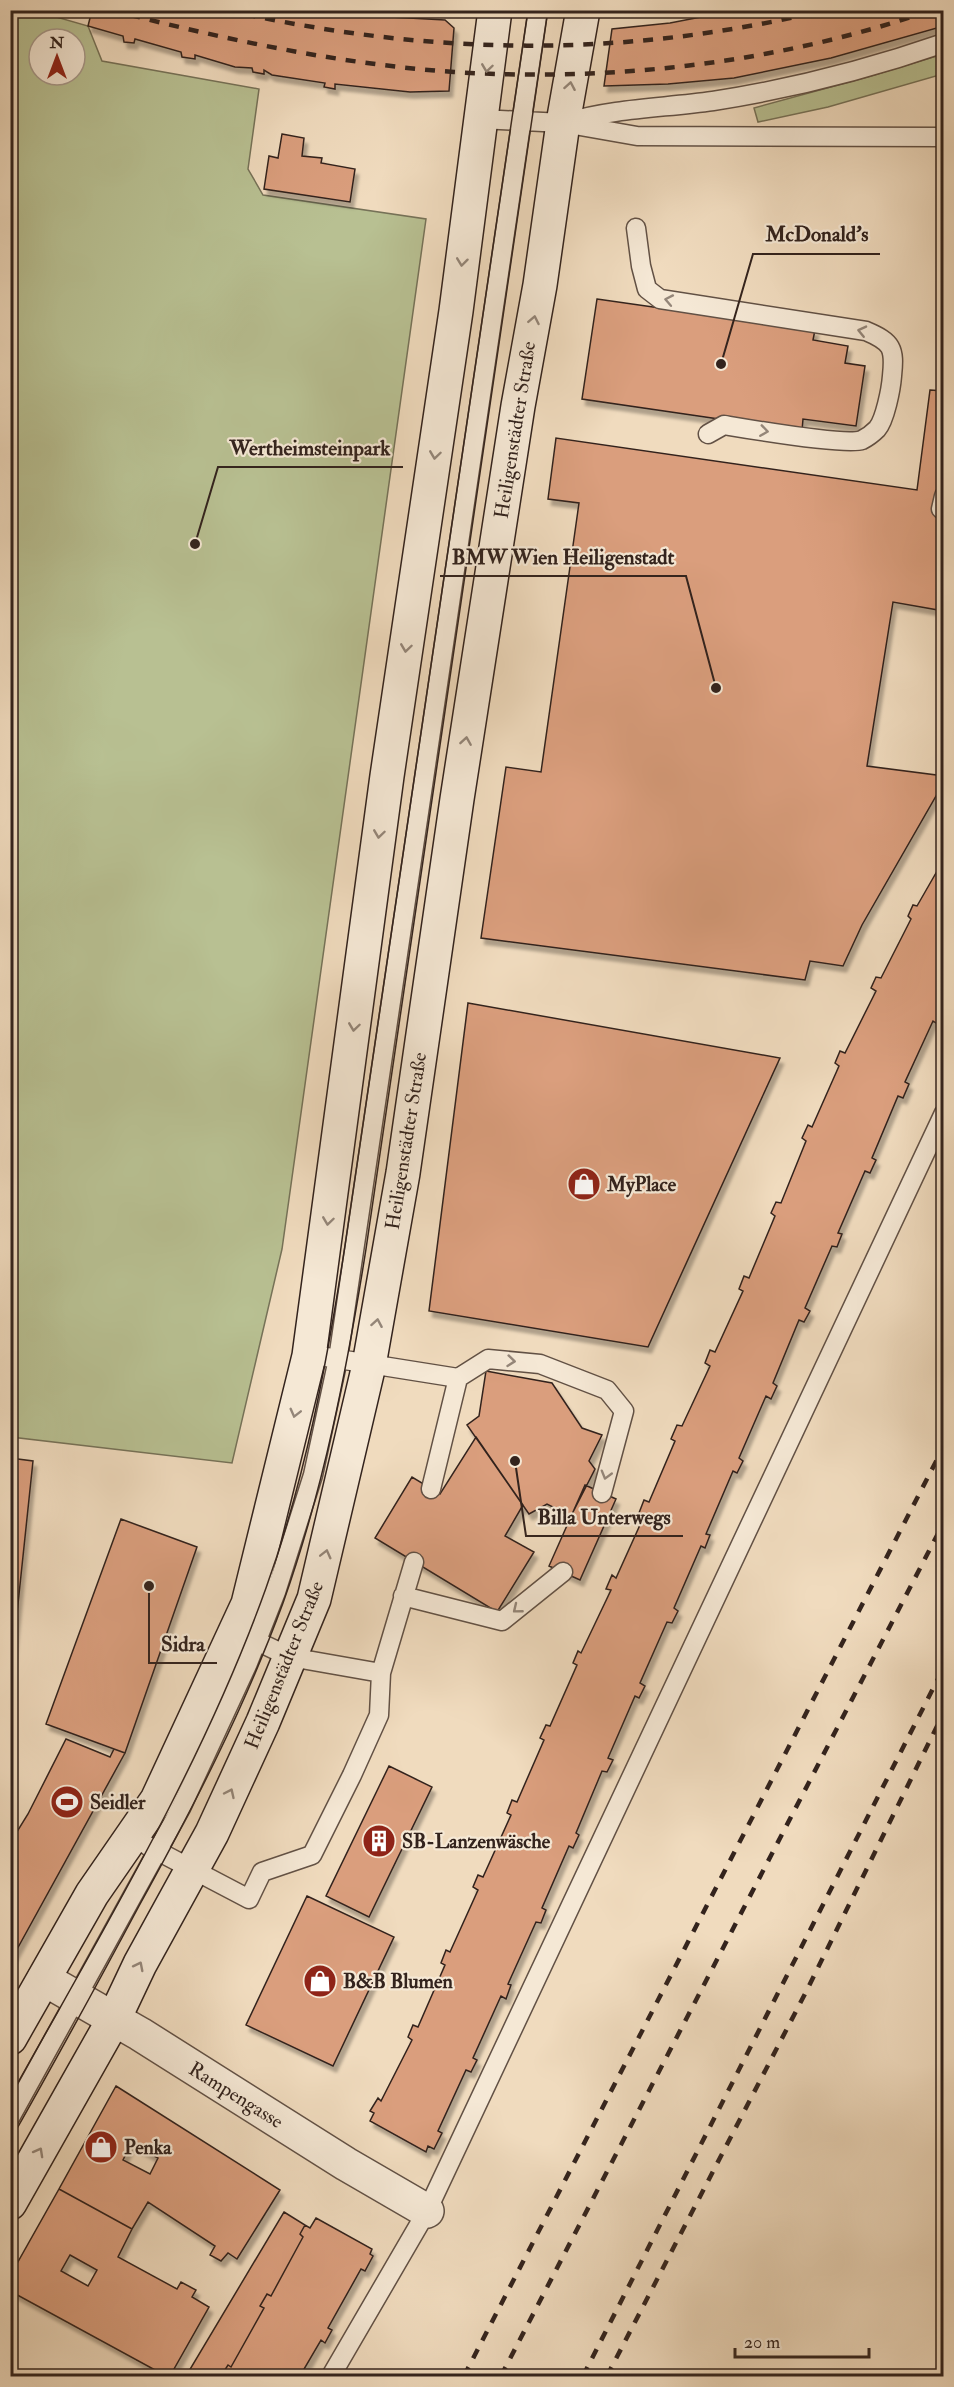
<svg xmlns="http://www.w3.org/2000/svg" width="954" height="2387" font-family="'IM FELL Double Pica',serif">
  <defs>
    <filter id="shadow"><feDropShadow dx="3.5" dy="6" stdDeviation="1.5" flood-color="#0004"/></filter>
  </defs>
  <rect width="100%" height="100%" fill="#f0dbbe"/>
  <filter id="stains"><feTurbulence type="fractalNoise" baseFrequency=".00333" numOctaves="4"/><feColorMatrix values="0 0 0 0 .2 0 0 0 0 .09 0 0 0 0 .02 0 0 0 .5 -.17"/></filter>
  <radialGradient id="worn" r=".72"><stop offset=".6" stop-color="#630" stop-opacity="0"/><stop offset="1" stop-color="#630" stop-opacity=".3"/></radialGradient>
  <path fill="#b8c092" stroke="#767258" stroke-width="1.5" fill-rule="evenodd" d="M32,10L88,26L102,61L259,89L248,169L263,195L426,219L282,1249L232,1463L11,1437L10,11ZM39,39H75V75H39Z
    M943,54V74L828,107L758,122L754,108L871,76Z"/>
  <path fill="#da9e7d" stroke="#33231d" stroke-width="1.5" fill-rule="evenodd" filter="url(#shadow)" d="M92,10H343L366,15V11L374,13L373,16L445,20L454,28L449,91L410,92L335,84V89L324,87L325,83L272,75L264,70V74L253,72L252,68L235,67L195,55V59L182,57L181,52L135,39L134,43L124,42L123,36L88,26Z
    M737,10H944V26L831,58L734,78L668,84L604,86L612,29L670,23Z
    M282,134L304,138L302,156L322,158L321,163L355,169L350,202L264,189L269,156L278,158Z
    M597,299L815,330L813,340L848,346L845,363L865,366L856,426L803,419L802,431L582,399Z
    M930,390L944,391V611L893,602L867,766L944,776V782L862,925L843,966L810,961L805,980L481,938L506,767L541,772L579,503L548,499L556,438L917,490Z
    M944,859V1000L940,1008L943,1011L936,1023L933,1021L905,1082L909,1084L903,1098L898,1096L872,1158L876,1160L870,1173L865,1171L838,1233L842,1234L837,1247L832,1246L805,1308L810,1311L804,1322L799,1320L773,1383L777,1386L771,1399L766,1396L739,1458L743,1461L737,1473L733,1471L706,1534L710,1535L705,1548L701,1546L674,1608L678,1611L672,1623L667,1622L640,1683L645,1686L639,1698L635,1696L608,1758L613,1760L607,1772L602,1771L576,1833L579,1835L573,1848L569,1846L542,1908L546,1910L541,1923L536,1922L508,1984L511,1985L506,1999L501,1996L473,2058L477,2060L471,2072L466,2070L438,2131L442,2133L434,2149L428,2146L426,2152L370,2121L374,2113L370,2111L378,2098L381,2101L412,2040L408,2037L413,2025L418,2027L445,1965L441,1963L446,1950L450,1952L478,1890L473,1887L478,1875L483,1877L511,1815L507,1813L512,1800L517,1802L544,1740L540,1738L546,1725L550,1726L577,1665L573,1663L578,1651L581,1653L611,1590L606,1589L612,1575L616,1578L644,1516L639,1513L644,1500L649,1502L675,1441L671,1439L677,1425L682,1426L710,1366L705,1363L710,1350L715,1352L743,1291L739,1289L744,1276L749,1278L775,1216L771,1213L776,1202L781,1203L806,1141L802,1138L808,1125L812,1127L839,1066L835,1063L840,1051L845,1053L876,991L871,988L876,977L881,978L911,919L908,916L913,905L917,906Z
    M468,1003L780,1058L648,1347L429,1311Z
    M486,1371L552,1383L582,1428L602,1435L589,1461L595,1469L571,1516L547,1504L529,1514L467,1425L479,1416Z
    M476,1437L523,1505L505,1536L534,1552L497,1612L375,1538L412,1477L440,1494Z
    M10,1458L33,1461L10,1680Z
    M585,1485L616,1499L580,1580L549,1566Z
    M121,1519L197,1547L125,1753L46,1724Z
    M66,1739L110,1757L114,1749L125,1753L10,1962V1843L28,1814Z
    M389,1766L432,1787L369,1917L326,1896Z
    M307,1896L394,1937L333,2066L246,2025Z
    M116,2086L280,2190L237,2259L228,2253L221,2261L210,2255L215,2246L148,2202L132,2229L59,2189ZM131,2144L158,2158L150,2174L123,2160Z
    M59,2189L132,2229L118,2257L177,2289L181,2282L196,2290L192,2297L209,2307L170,2376H166L10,2291V2276ZM70,2255L97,2270L88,2286L61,2271Z
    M284,2212L305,2225L300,2234L303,2237L271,2296L267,2294L260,2306L264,2308L231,2367L228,2365L221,2376H186Z
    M316,2218L372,2249L370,2254L373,2256L365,2271L361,2269L328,2328L332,2330L325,2343L321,2340L300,2376H221L228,2365L231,2367L264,2308L260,2306L267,2294L271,2296L303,2237L300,2234L305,2225L310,2228Z"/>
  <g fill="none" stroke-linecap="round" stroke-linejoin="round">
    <defs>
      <path id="service" d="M480,119L563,123L637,136L944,137
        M568,122C616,108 664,108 713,101C790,89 869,69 944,43
        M636,228L641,266L647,289L660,299L866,331C892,342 895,348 892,376C891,389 885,420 877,429C874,432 866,438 862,440C846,446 748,429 724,425L708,434
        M944,496L941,509H944
        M326,1357L458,1378L431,1489
        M458,1378L488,1359L540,1364L607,1390L624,1411L602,1493
        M403,1596L502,1621L563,1572
        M248,1637L290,1657L381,1673L414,1562
        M148,1846L249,1899L262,1872L312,1855L352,1775L379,1715L381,1673
        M10,2118L181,1808L248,1663L276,1592L313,1475L338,1359L538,10
        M331,2376L427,2211L944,1113"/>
      <path id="minor" d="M44,1979L140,2034L346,2164L427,2211"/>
      <path id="secondary" d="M10,2038L92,1894L157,1800L248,1604L309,1356L387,776L456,311L495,10
        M10,2203L114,2019L140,1964L212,1833L263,1722L314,1599L369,1365L403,1173L457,799L518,406L540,285L563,123L583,10"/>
    </defs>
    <use href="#service" stroke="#625145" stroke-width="21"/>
    <use href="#minor" stroke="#625145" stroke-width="36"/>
    <use href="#secondary" stroke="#33231d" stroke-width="36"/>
    <use href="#service" stroke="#f5e8d5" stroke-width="18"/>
    <use href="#minor" stroke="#f5e8d5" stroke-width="33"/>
    <use href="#secondary" stroke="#f5e8d5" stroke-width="33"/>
    <path stroke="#33231d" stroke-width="1.5" d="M10,2097C102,1931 202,1767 266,1588C306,1477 327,1362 345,1246L528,10
      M10,2141C54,2063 97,1985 139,1906C193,1808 244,1709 283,1603C324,1488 347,1369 366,1249L548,10"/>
    <path stroke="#33231d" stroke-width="4.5" stroke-dasharray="10 10" stroke-linecap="butt" d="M111,10C223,39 338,64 454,72C615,82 779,63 932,10
      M226,10C430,56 622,59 826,10
      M464,2376L944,1446
      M501,2376L944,1522
      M583,2376L944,1667
      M607,2376L807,1990L944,1712"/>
  </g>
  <defs><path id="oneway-chevron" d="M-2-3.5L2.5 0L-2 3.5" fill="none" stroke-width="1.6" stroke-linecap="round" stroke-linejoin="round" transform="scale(1.5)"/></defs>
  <g stroke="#948679">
    <use href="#oneway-chevron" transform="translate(487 68) rotate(98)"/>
    <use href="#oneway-chevron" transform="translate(570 86) rotate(-80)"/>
    <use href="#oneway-chevron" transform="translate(462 262) rotate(97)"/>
    <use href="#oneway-chevron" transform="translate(669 300) rotate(-169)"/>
    <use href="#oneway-chevron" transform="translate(534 320) rotate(-79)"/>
    <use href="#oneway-chevron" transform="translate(862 331) rotate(-167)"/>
    <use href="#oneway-chevron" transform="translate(764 431) rotate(8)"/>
    <use href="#oneway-chevron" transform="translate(435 455) rotate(98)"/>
    <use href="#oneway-chevron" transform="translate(406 648) rotate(98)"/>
    <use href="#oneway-chevron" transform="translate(466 741) rotate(-81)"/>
    <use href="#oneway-chevron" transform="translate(379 834) rotate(98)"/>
    <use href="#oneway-chevron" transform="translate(354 1027) rotate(98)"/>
    <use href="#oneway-chevron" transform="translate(328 1221) rotate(98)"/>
    <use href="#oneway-chevron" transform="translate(377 1323) rotate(-80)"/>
    <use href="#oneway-chevron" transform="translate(511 1361) rotate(6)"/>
    <use href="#oneway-chevron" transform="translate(295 1413) rotate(104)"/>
    <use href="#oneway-chevron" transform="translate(606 1475) rotate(106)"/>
    <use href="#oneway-chevron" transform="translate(326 1554) rotate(-76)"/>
    <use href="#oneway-chevron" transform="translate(517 1609) rotate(141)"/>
    <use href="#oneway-chevron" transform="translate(230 1793) rotate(-65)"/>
    <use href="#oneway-chevron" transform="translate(139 1966) rotate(-63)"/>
    <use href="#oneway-chevron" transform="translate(39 2152) rotate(-61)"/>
  </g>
  <defs>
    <symbol id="shop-disc" viewBox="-11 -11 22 22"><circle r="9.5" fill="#8f2418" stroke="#f5e8d5"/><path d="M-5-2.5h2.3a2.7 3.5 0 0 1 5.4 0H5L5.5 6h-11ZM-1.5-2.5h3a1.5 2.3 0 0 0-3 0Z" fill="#fff"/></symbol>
    <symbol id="stadium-disc" viewBox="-11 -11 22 22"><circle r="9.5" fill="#8f2418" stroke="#f5e8d5"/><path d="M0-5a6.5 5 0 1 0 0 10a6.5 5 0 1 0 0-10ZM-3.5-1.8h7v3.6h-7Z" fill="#fff"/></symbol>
    <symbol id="building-disc" viewBox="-11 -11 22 22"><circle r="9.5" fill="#8f2418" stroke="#f5e8d5"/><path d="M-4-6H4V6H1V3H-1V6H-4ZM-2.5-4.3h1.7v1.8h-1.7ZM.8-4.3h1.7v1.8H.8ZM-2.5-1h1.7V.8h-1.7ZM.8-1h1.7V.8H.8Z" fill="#fff"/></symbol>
  </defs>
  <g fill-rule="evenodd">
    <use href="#shop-disc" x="565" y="1165" width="38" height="38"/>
    <use href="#stadium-disc" x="48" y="1783" width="38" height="38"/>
    <use href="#building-disc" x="360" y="1822" width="38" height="38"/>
    <use href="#shop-disc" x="301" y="1962" width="38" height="38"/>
    <use href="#shop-disc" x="82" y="2128" width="38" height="38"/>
  </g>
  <g text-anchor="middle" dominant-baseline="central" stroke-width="4.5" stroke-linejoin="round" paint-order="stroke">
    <g font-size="20" fill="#33231d" stroke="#f5e8d5">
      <text transform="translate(515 430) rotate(-81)">Heiligenstädter Straße</text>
      <text transform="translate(406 1141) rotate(-81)">Heiligenstädter Straße</text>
      <text transform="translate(284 1665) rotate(-68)">Heiligenstädter Straße</text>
      <text transform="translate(236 2095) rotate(32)">Rampengasse</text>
    </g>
    <g font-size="20" font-weight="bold" fill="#33231d" stroke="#f5e8d5" text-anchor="start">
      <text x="607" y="1184">MyPlace</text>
      <text x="90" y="1802">Seidler</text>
      <text x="402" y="1841">SB-Lanzenwäsche</text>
      <text x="343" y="1981">B&amp;B Blumen</text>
      <text x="124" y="2147">Penka</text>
    </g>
  </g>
  <path fill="none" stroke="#33231d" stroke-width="2" d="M721 364L753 254H880M195 544L218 467H403M716 688L686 576H440M515 1461L526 1536H683M149 1586L149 1663H217"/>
  <g fill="#33231d" stroke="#f5e8d5" stroke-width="2">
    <circle cx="721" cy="364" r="6"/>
    <circle cx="195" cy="544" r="6"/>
    <circle cx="716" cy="688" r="6"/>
    <circle cx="515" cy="1461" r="6"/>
    <circle cx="149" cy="1586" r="6"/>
  </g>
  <g font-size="21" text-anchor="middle" font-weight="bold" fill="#33231d" stroke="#f5e8d5" stroke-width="4.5" stroke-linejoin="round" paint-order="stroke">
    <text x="817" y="241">McDonald's</text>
    <text x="310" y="455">Wertheimsteinpark</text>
    <text x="563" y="564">BMW Wien Heiligenstadt</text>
    <text x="604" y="1524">Billa Unterwegs</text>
    <text x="183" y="1651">Sidra</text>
  </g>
  <rect width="954" height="2387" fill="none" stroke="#f0dbbe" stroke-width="36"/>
  <rect x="12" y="12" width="930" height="2363" fill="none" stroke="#33231d" stroke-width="3"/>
  <rect x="18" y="18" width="918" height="2351" fill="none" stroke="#33231d" stroke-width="1.5"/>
  <g transform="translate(57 57)"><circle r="28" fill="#f5e8d5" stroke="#a7998b" stroke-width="1.5"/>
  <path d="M0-4.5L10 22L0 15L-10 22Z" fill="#8f2418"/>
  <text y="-9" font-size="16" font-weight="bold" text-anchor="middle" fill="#33231d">N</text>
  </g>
  <path d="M735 2348v9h134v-9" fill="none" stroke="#33231d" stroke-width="3"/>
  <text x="744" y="2348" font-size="18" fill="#33231d" stroke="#f5e8d5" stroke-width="4.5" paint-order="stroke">20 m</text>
  <rect width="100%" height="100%" filter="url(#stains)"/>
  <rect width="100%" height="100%" fill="url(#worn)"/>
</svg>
